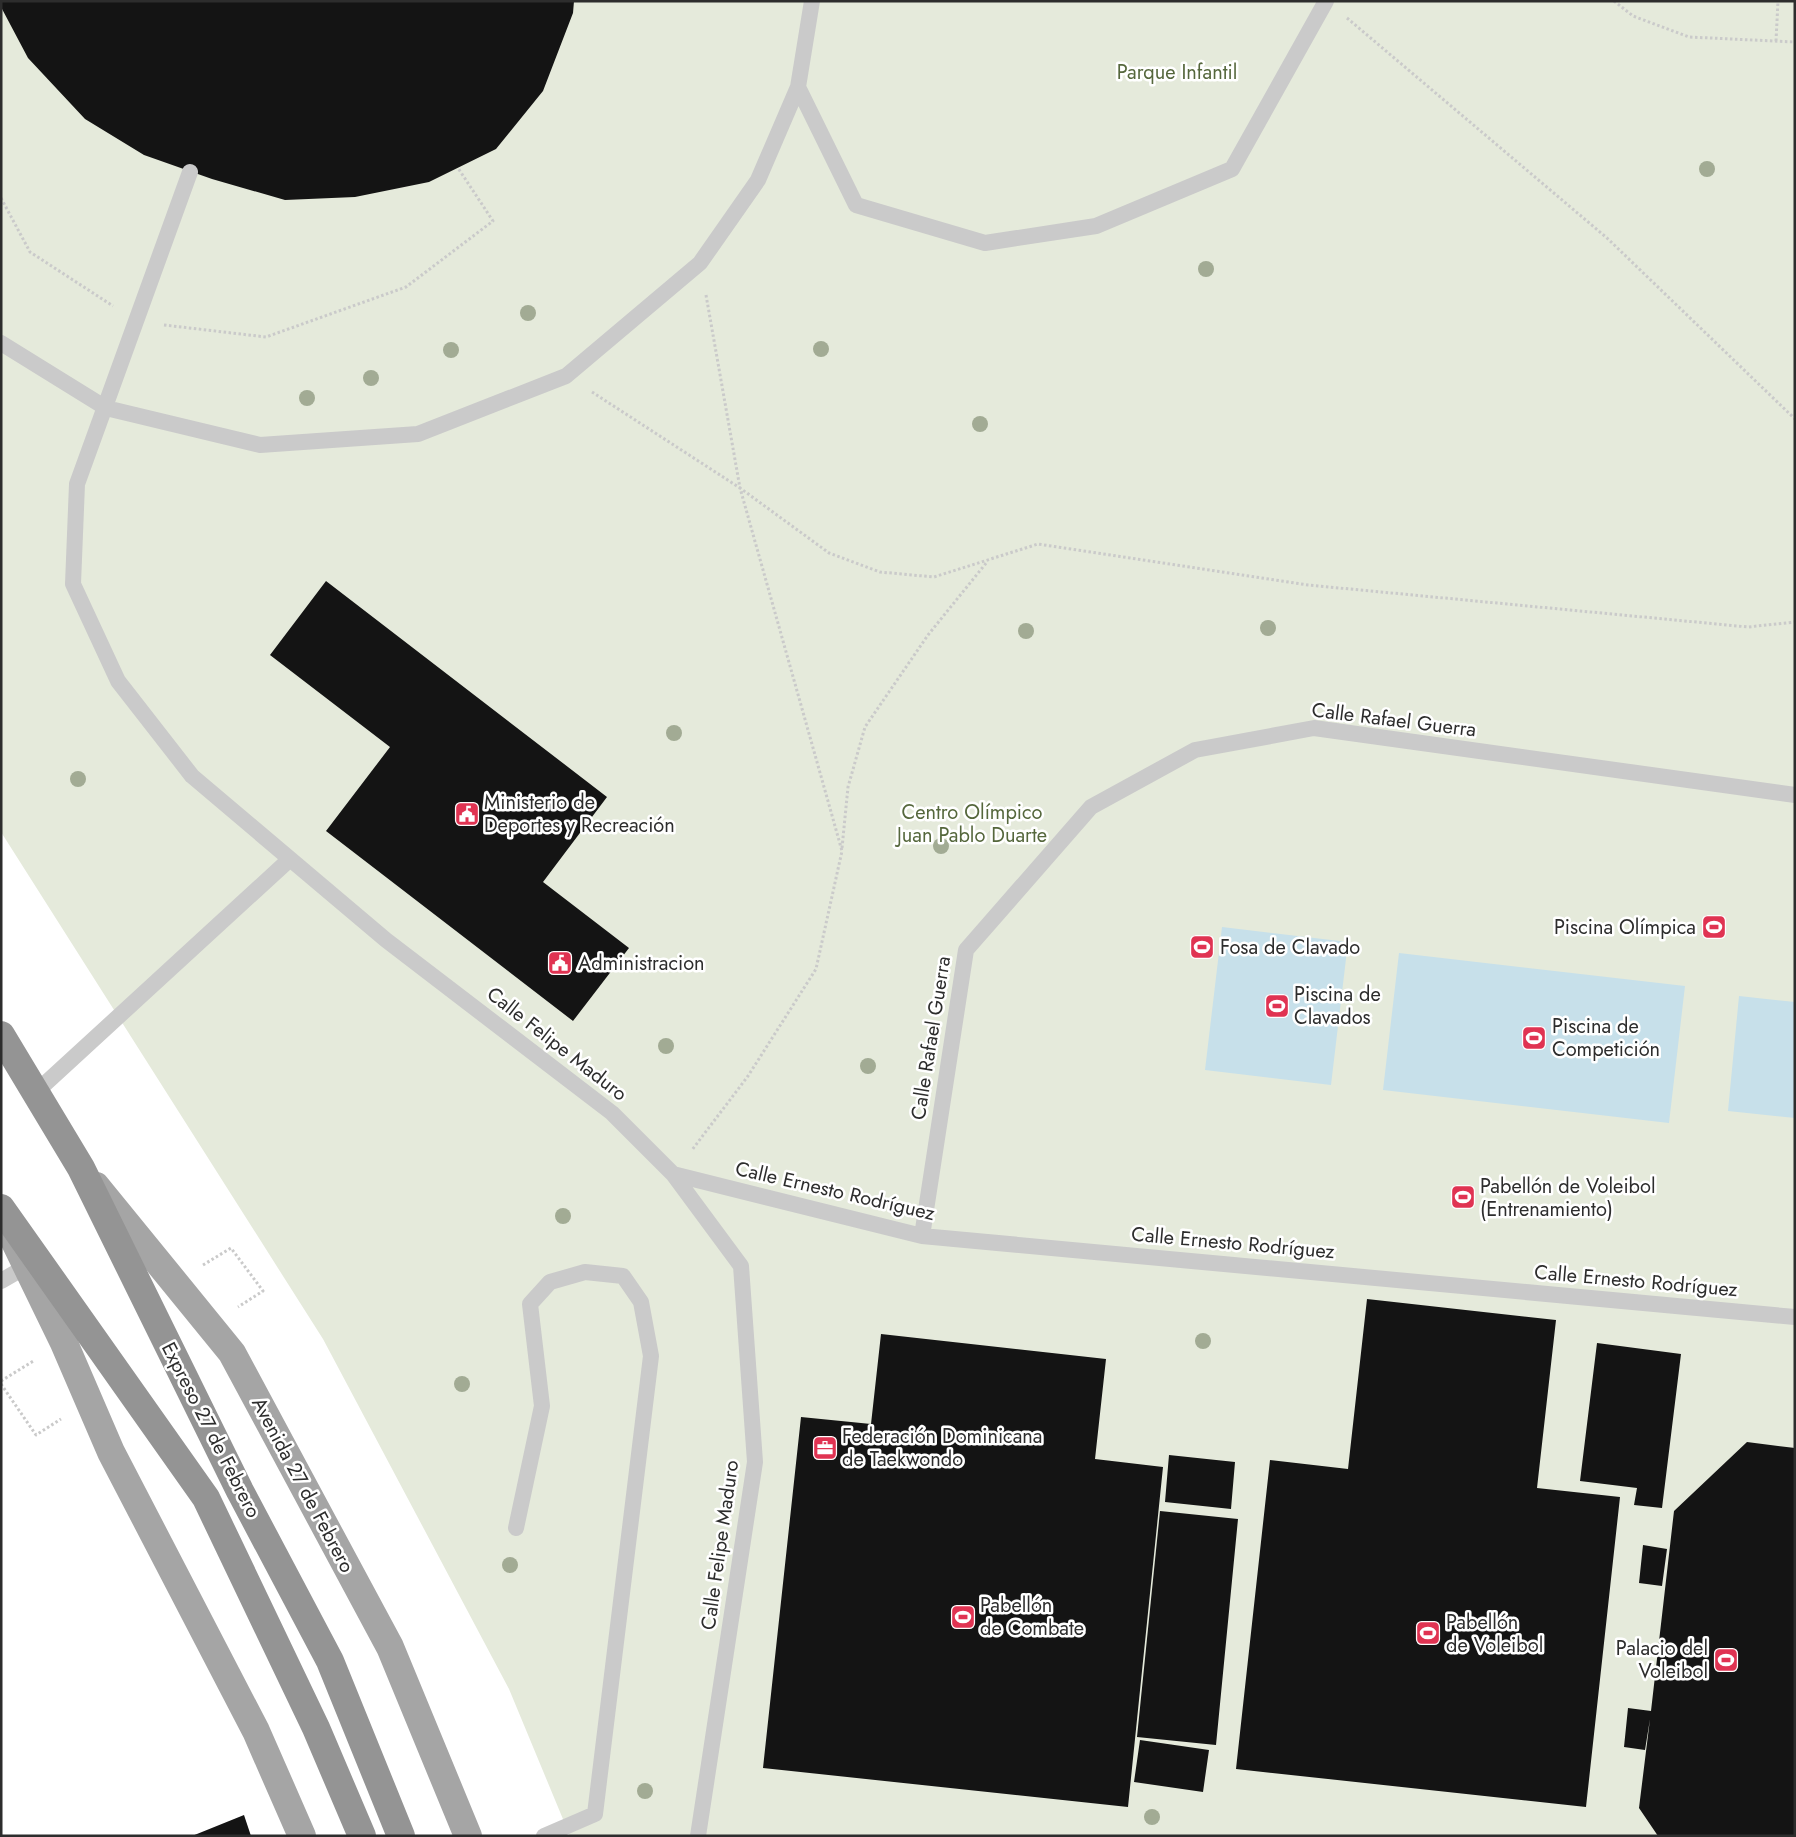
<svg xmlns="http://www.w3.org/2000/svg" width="1796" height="1837" font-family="Jost,sans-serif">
  <rect width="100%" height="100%" fill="#fff"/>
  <path fill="#e5eadb" d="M1,1H1795V1836H570L509,1689L323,1339L1,832Z"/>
  <path fill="#c7e0ea" d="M1222,927L1348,942L1331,1085L1205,1070Z
    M1399,953L1685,986L1669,1123L1383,1090Z
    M1739,996L1795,1002V1118L1728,1111Z"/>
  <path fill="#141414" d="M1,1H574L573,13L543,91L496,149L429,182L355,197L285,200L212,179L144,155L85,119L28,58L1,7Z
    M326,581L607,797L543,882L629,948L573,1021L326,831L390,747L270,655Z
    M1367,1299L1556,1320L1537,1488L1620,1497L1586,1807L1236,1769L1270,1460L1348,1469Z
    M881,1334L1106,1359L1095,1459L1163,1467L1128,1807L763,1768L801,1417L871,1424Z
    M1597,1343L1681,1354L1662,1508L1634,1505L1637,1488L1580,1481Z
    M1747,1442L1795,1448V1836H1658L1639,1808L1650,1719L1645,1750L1624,1747L1628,1708L1651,1711L1674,1511Z
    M1169,1455L1235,1462L1231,1509L1165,1502Z
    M1160,1511L1238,1519L1216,1745L1137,1737Z
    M1643,1545L1667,1549L1662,1586L1639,1583Z
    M1140,1740L1209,1750L1203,1792L1134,1782Z
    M244,1815L251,1836H192Z"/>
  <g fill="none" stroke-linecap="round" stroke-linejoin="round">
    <path stroke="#cacaca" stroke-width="3" stroke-dasharray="2.5 2.5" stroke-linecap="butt" d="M1614,1L1633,16L1689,37L1795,42
      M1347,18L1607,238L1795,419
      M1776,41L1778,1
      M1,198L30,252L113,306
      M706,295L740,488L829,553L880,572L934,577L1038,544L1308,585L1748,627L1795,622
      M164,325L266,337L406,287L493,221L458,168
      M592,392L740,488L842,851L816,969L748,1076L692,1150
      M842,848L848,787L865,727L928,635L987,562
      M203,1265L231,1248L263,1291L238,1307
      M1,1381L35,1360
      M1,1384L36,1435L61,1419"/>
    <path stroke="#cacaca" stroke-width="16" d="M798,87L856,205L985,243L1096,226L1232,169L1326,1
      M190,172L77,484L73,584L118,681L192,776L386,940L612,1113L673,1174L741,1266L755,1462L698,1836
      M1,343L106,408L260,445L418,434L566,376L700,263L758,180L798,87L812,1
      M35,1093L290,859
      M673,1174L922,1236L1795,1317
      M922,1236L966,950L1091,807L1195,750L1314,728L1795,795
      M1,1281L27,1266
      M516,1528L542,1406L530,1304L550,1282L585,1272L623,1276L641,1302L651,1356L595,1814L544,1836"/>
    <path stroke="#a5a5a5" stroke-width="28" d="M96,1186L232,1353L390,1647L468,1836
      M14,1240L64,1343L111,1452L256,1731L302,1836"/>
    <path stroke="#949494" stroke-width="28" d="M1,1035L81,1168L240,1491L330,1661L401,1836
      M1,1208L206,1498L316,1728L362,1836"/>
  </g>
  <g fill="#a2ab94">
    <circle cx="1707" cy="169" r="8"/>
    <circle cx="1206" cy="269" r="8"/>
    <circle cx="528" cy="313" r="8"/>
    <circle cx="821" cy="349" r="8"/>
    <circle cx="451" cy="350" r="8"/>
    <circle cx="371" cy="378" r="8"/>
    <circle cx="307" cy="398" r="8"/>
    <circle cx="980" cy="424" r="8"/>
    <circle cx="1268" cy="628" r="8"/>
    <circle cx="1026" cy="631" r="8"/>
    <circle cx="674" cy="733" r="8"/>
    <circle cx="78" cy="779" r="8"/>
    <circle cx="941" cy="846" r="8"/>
    <circle cx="666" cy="1046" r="8"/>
    <circle cx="868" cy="1066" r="8"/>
    <circle cx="563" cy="1216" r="8"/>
    <circle cx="1203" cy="1341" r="8"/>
    <circle cx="462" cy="1384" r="8"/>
    <circle cx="510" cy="1565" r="8"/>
    <circle cx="645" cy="1791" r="8"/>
    <circle cx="1152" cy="1817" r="8"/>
  </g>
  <defs>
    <symbol id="civic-square" viewBox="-11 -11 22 22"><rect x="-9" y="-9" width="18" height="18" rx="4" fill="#e03352" stroke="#fff"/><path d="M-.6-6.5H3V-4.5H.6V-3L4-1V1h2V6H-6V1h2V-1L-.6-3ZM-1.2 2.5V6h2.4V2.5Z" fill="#fff"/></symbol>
    <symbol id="stadium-square" viewBox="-11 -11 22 22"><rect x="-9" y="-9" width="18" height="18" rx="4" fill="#e03352" stroke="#fff"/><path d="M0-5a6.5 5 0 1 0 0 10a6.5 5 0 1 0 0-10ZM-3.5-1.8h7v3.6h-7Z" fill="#fff"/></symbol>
    <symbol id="office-square" viewBox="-11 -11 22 22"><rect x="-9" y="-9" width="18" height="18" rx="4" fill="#e03352" stroke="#fff"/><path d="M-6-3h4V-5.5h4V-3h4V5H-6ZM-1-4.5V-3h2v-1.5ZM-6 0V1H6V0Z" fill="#fff"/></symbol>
  </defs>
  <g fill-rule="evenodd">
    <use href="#civic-square" x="453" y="800" width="28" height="28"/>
    <use href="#stadium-square" x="1700" y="913" width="28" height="28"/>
    <use href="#stadium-square" x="1188" y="933" width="28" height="28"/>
    <use href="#civic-square" x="546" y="949" width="28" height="28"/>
    <use href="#stadium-square" x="1263" y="992" width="28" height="28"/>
    <use href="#stadium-square" x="1520" y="1024" width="28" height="28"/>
    <use href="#stadium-square" x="1449" y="1183" width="28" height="28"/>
    <use href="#office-square" x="811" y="1434" width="28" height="28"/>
    <use href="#stadium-square" x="949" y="1603" width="28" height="28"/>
    <use href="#stadium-square" x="1414" y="1619" width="28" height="28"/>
    <use href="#stadium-square" x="1712" y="1646" width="28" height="28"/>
  </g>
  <g text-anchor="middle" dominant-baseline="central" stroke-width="5" stroke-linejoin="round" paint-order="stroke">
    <g font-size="20" fill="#55673c" stroke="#fff">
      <text x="1177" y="72">Parque Infantil</text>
      <text x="972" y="812">Centro Olímpico<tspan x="972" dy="23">Juan Pablo Duarte</tspan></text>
    </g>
    <g font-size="20" fill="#2d2d2d" stroke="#fff">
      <text transform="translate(1394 720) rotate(7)">Calle Rafael Guerra</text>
      <text transform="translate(931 1038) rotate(-81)">Calle Rafael Guerra</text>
      <text transform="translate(557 1044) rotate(38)">Calle Felipe Maduro</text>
      <text transform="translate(835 1191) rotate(13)">Calle Ernesto Rodríguez</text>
      <text transform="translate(1233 1243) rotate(5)">Calle Ernesto Rodríguez</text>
      <text transform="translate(1636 1281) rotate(5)">Calle Ernesto Rodríguez</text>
      <text transform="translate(211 1430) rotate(63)">Expreso 27 de Febrero</text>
      <text transform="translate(303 1485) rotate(62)">Avenida 27 de Febrero</text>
      <text transform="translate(720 1545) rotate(-82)">Calle Felipe Maduro</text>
    </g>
    <g font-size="20" fill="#2d2d2d" stroke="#fff" text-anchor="start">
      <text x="484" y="802">Ministerio de<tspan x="484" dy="23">Deportes y Recreación</tspan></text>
      <text x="1696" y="927" text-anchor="end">Piscina Olímpica</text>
      <text x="1220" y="947">Fosa de Clavado</text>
      <text x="578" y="963">Administracion</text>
      <text x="1294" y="994">Piscina de<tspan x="1294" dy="23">Clavados</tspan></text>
      <text x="1552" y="1026">Piscina de<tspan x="1552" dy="23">Competición</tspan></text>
      <text x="1480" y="1186">Pabellón de Voleibol<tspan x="1480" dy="23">(Entrenamiento)</tspan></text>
      <text x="842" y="1436">Federación Dominicana<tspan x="842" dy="23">de Taekwondo</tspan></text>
      <text x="980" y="1605">Pabellón<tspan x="980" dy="23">de Combate</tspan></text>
      <text x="1446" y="1622">Pabellón<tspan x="1446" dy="23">de Voleibol</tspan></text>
      <text x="1708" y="1648" text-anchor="end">Palacio del<tspan x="1708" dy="23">Voleibol</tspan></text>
    </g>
  </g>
  <rect width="1796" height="1837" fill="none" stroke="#2d2d2d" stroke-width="5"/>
</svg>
